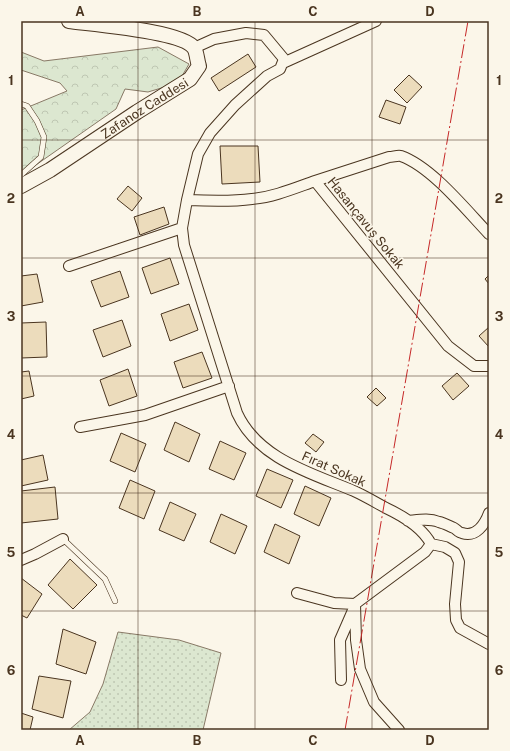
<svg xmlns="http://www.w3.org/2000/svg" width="510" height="751" font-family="'Public Sans',sans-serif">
  <defs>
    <pattern id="grass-dots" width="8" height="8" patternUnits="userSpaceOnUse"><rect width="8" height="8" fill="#dce7d0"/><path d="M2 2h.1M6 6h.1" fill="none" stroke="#bec7b2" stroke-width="1.8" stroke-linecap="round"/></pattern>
    <pattern id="forest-crowns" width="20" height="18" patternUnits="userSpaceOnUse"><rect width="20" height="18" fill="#dce7d0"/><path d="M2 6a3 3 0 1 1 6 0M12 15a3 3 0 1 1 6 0" fill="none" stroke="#bec7b2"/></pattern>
  </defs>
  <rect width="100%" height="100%" fill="#fbf6e9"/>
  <path fill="url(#grass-dots)" stroke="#887966" d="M118,632L179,640L221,653L203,730H69L90,712L103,684Z"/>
  <path fill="url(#forest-crowns)" stroke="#887966" d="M158,47L189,64L178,83L148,92L125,89L116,109L33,167L21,173V110L67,91L60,83L21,70V52L44,61Z"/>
  <path fill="#ecdcbc" stroke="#4a3520" d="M248,54L256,67L219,91L211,78Z
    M409,75L422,87L407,103L394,90Z
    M386,100L406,107L400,124L379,117Z
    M220,146H258L260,182L222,184Z
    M128,186L142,198L132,211L117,199Z
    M164,207L169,224L140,235L134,217Z
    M170,258L179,284L151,294L142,268Z
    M120,271L129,297L101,307L91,281Z
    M37,274L43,302L21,306V276Z
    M489,275V284L485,279Z
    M189,304L198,330L170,341L161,314Z
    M122,320L131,346L103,357L93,330Z
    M46,322L47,357L21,358V323Z
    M489,327V347L479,336Z
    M202,352L212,378L183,388L174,362Z
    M128,369L137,396L109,406L100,380Z
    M29,371L34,396L21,399V372Z
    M457,373L469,386L453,400L442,386Z
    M376,388L386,398L377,406L367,397Z
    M175,422L200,434L189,462L164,450Z
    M121,433L146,444L135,472L110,461Z
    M313,434L324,442L316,452L305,443Z
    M220,441L246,453L234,480L209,469Z
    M43,455L48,480L21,486V460Z
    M267,469L293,480L281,508L256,496Z
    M130,480L155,491L144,519L119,508Z
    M305,486L331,498L319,526L294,514Z
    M55,487L58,519L21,523V491Z
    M170,502L196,514L184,541L159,530Z
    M221,514L247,526L235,554L210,542Z
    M275,524L300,536L289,564L264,552Z
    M70,559L97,585L73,609L48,585Z
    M21,578L42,594L27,618L21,615Z
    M63,629L96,642L86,674L56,664Z
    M39,676L71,681L63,718L32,709Z
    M21,713L33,717L30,730H21Z"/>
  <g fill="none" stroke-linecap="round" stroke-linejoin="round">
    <defs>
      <path id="lane" d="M21,104L27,106L37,121L44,137L41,157L21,175
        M63,539L105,579L115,601"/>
      <path id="street" d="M194,48L214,39L246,33L264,35L284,59L280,69L267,76L235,105L210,133L198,154L187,200L182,228L184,245L237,413C258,459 311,473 354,491C365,496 375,502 386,508C403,516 422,527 431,544L425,552L355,604
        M283,63L376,21
        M315,181L389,157C393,157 398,155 401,156C432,167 467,211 489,234
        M187,200C209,201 230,202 252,199C274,197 295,188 315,181L448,346L474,366H489
        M69,266L182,228
        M80,427L145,415L229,386
        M408,521C419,520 429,518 439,522C444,523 449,526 454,528C456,529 459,533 462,533C476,538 485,524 489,513
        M431,544L445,547L455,553L459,562L455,604L456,620L460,628L489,644
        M21,560L35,554L63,539
        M297,593L334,603L355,604
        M355,604L356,640L360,669L374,702L399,730
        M341,680L340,640L354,608"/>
      <g id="secondary">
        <path id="s1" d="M21,186L50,170L137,112L190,79L199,66C197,61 197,52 194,48C183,31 92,24 69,21"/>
      </g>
    </defs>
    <use href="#lane" stroke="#4a3520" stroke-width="6"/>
    <use href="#street" stroke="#4a3520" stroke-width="12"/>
    <use href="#secondary" stroke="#4a3520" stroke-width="16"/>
    <use href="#lane" stroke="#fbf6e9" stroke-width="5"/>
    <use href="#street" stroke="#fbf6e9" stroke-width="10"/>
    <use href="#secondary" stroke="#fbf6e9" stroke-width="14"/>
    <path stroke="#c62828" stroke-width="1" stroke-dasharray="14 3 2 3" stroke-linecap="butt" d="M345,730L468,21"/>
  </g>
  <path fill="none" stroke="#4a3520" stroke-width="1" stroke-opacity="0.55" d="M138,21V730M255,21V730M372,21V730M21,140H489M21,258H489M21,376H489M21,493H489M21,611H489"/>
  <g text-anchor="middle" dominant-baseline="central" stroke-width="3" stroke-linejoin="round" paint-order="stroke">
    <g font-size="13" fill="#4a3520" stroke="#fbf6e9">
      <text stroke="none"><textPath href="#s1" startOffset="146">Zafanoz Caddesi</textPath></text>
      <text transform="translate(366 223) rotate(51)">Hasançavuş Sokak</text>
      <text transform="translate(334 469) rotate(24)">Fırat Sokak</text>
    </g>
  </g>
  <rect width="510" height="751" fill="none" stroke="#fbf6e9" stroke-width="44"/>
  <rect x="22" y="22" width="466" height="707" fill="none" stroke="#4a3520" stroke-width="1.5"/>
  <g font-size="13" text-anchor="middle" font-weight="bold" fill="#4a3520">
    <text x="80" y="16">A</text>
    <text x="197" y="16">B</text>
    <text x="313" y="16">C</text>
    <text x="430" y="16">D</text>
    <text x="11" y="85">1</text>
    <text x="499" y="85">1</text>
    <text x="11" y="203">2</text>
    <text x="499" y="203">2</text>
    <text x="11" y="321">3</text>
    <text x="499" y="321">3</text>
    <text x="11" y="439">4</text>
    <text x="499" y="439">4</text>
    <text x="11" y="557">5</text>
    <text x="499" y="557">5</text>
    <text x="11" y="675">6</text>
    <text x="499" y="675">6</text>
    <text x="80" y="745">A</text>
    <text x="197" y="745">B</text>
    <text x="313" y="745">C</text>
    <text x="430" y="745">D</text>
  </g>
</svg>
